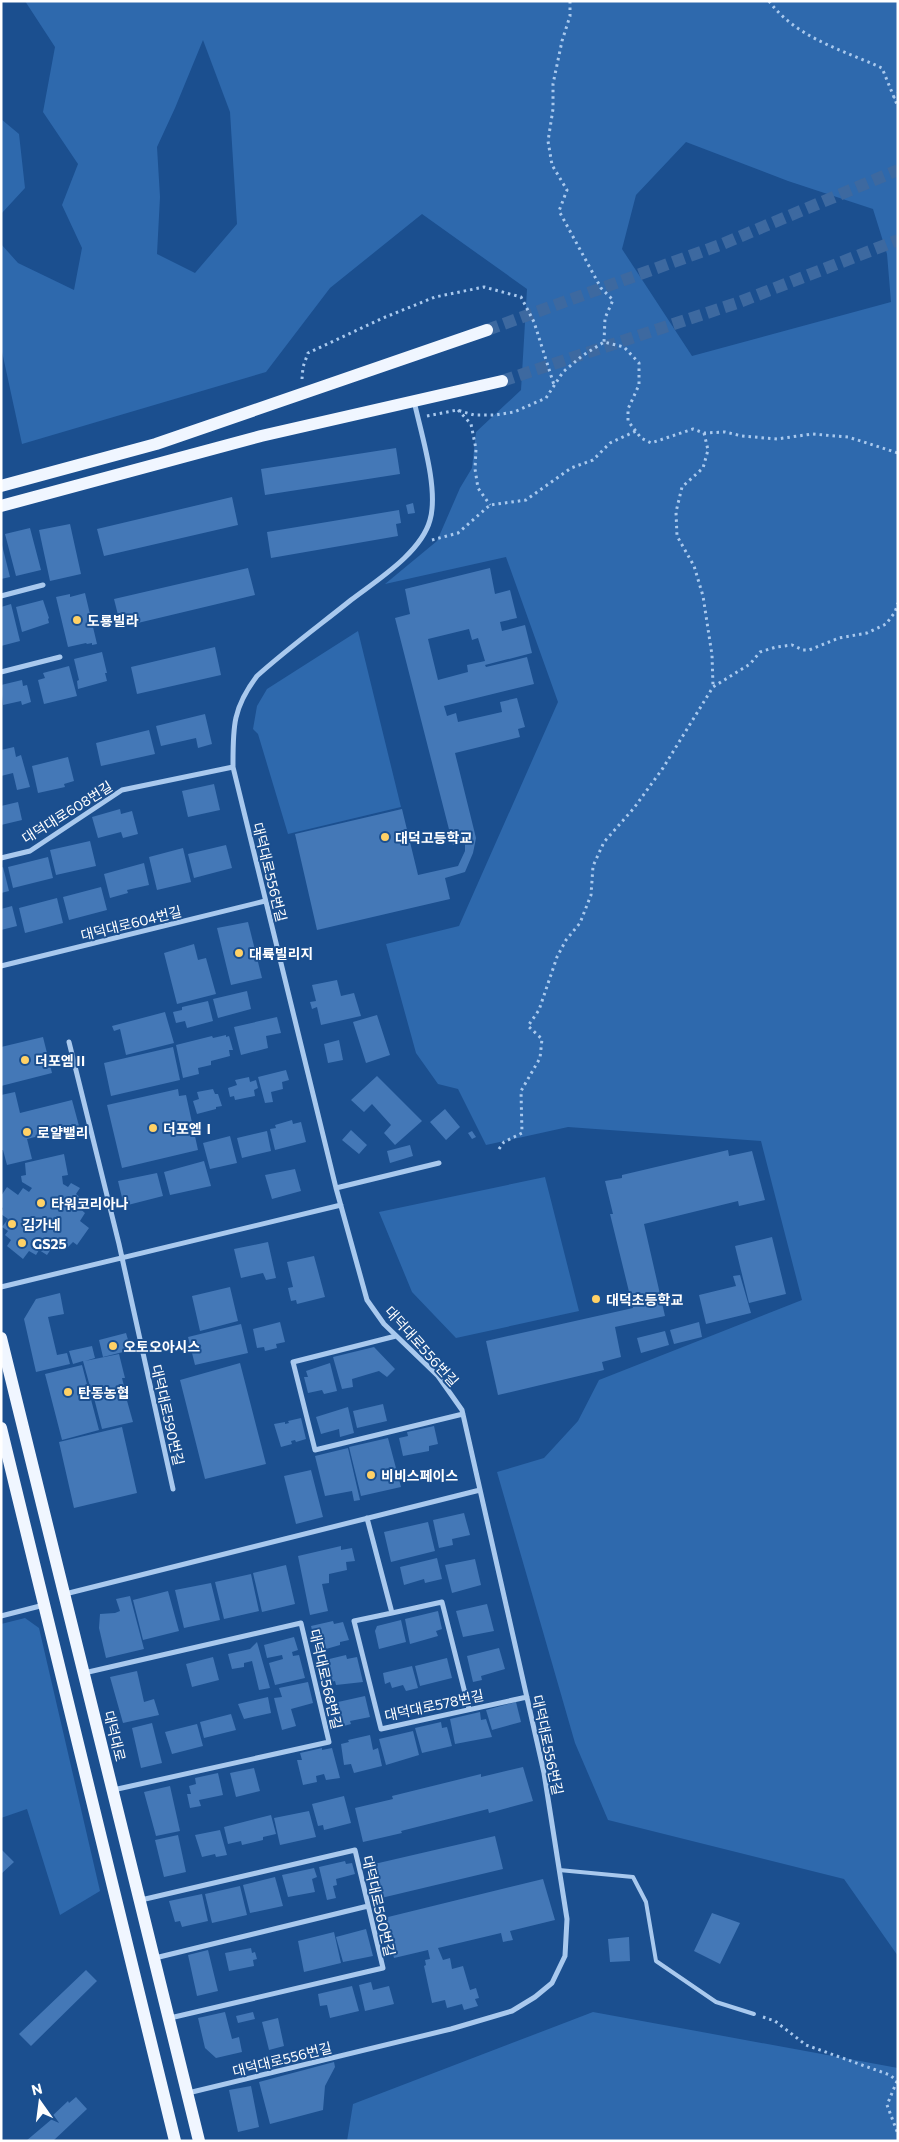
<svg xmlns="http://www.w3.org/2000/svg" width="899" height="2142" font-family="Commissioner,'Noto Sans KR',sans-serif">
  <rect width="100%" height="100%" fill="#1b4f8f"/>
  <path fill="#2e69ad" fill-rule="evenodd" d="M25,1H898V1956L844,1879L608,1820L575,1743L497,1472L544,1458L578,1421L599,1380L802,1300L761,1141L568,1127L486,1145L458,1089L438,1084L416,1053L386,944L459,926L558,702L506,557L385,584L437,541L460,488L472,468L476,432L521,390L527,289L422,214L330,288L266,372L22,444L1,347V244L18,263L74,290L82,248L62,205L78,164L43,112L55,47ZM203,40L230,112L237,224L195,273L157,254L160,197L157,147L175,108ZM686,142L788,181L873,209L887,254L891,302L692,356L622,249L636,195Z
    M1,119L19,134L25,188L1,214Z
    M358,631L401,807L288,834L258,734L253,729L257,706L267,689Z
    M545,1177L579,1311L456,1338L412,1292L379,1212Z
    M25,1618L39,1628L100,1891L60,1915L27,1809L1,1818V1624Z
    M593,2012L898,2068V2141H347L353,2104Z"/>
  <path fill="#4478b7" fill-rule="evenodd" d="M396,448L400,474L265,495L261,469Z
    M232,497L238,525L104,556L97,529Z
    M413,503L415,513L408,514L406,505Z
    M399,510L401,523L396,524L398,536L271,558L267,532Z
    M70,524L81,574L50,581L39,530Z
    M30,528L41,570L16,576L5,534Z
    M1,541L10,577L1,579Z
    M248,568L255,595L121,627L114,599Z
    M490,568L495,594L510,590L517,618L500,622L502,631L525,625L532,653L485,665L486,667L527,657L534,684L444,706L447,716L456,713L458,722L502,712L500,702L517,698L525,727L518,729L520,737L455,753L476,838L473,853L465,872L445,878L450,899L317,930L295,834L402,809L418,875L458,866L465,851V841L453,845L395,618L410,614L405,589ZM469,629L472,640L478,638L485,661L467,665L468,672L438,680L428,639Z
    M85,593L97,644L92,645V643L87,644L86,643L68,647L56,597L70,594V597Z
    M43,600L49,618L48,619L49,623L22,632L16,607Z
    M11,604L20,641L1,646V607Z
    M215,647L221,675L137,694L131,667Z
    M102,652L107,673H105L107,681L78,689L77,681L79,680L74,659Z
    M69,666L77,696L44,704L38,680L45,678L43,673Z
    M22,680L23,686L27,685L31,702L22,705L21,701L3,705L1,685Z
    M205,714L212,744L198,748L196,738L161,746L156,726Z
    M149,730L155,754L101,766L96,743Z
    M14,747L16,757L21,755L30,787L17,790L13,773L1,776V750Z
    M68,757L74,781L64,784L65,787L38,793L32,766Z
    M214,784L220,810L188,817L182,791Z
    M18,802L22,820L1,825V806Z
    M120,809L121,814L132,811L138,834L123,838L121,832L98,838L92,817Z
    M90,841L96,866L56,875L50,850Z
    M226,845L232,868L194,878L188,854Z
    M183,848L191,882L157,890L149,857Z
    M48,857L53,878L13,888L8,867Z
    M144,863L149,885L127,890L128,893L110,898L104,874Z
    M3,867L9,891L1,893V868Z
    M101,887L107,910L69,920L63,897Z
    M57,898L63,923L25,933L19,908Z
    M12,906L17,926L1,930V909Z
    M248,922L262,978L231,985L217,928Z
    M194,944L198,960L206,958L216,994L177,1004L164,953Z
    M337,980L341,996L354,993L361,1016L321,1025L317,1007L312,1009L310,1002L316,1001L312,985Z
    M247,991L251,1009L218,1018L213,999Z
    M208,1001L213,1021L187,1028L185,1021L176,1023L173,1012L182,1010V1007Z
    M165,1012L174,1043L126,1055L120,1029L114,1031L112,1026Z
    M377,1015L390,1055L366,1063L353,1022Z
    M277,1017L281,1033L266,1036L268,1048L241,1055L234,1027Z
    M226,1035V1037L229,1036L233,1050H229L230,1056L211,1061V1065L198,1068L199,1074L183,1078L176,1045L212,1036L213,1038Z
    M43,1037L52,1073L1,1086V1047Z
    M339,1040L343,1060L328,1063L324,1044Z
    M173,1047L180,1080L111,1096L104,1063Z
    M286,1070L289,1080L282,1082L283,1089L271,1092L273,1102L265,1103L258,1077Z
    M377,1076L422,1121L395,1145L384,1133L391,1125L372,1104L364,1112L351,1100Z
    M249,1077L250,1082L256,1080L258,1088L254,1090L255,1096L235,1100L234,1096L230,1097L228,1088L237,1085L235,1080Z
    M178,1089L179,1096L186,1095L198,1150L122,1168L107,1105Z
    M213,1089L215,1094H218L222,1106L216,1107V1109L197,1114L193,1101L199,1099L197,1092Z
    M15,1092L20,1113L72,1100L79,1126L27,1139L32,1159L7,1165L3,1150H1V1095Z
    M445,1109L460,1127L446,1140L430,1122Z
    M292,1120L293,1124L301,1122L306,1142L275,1150L270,1129L276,1128L275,1125Z
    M351,1130L367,1145L359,1154L342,1140Z
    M267,1131L271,1151L242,1158L237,1138Z
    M472,1131L476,1137L472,1139L468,1133Z
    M230,1136L237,1163L210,1169L203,1143Z
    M410,1145L413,1156L390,1163L387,1151Z
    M728,1150L729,1156L752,1151L765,1200L739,1206L738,1201L644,1224L665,1316L615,1327L621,1357L602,1362L604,1370L498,1395L486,1341L633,1308L610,1214H613L605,1181L622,1178V1175Z
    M64,1154L68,1175L62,1176L63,1184L68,1187L71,1183L80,1188L76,1194L83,1200L78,1207L85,1213L80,1221L89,1228L77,1245L73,1242L68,1247L63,1244L60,1250L53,1246L47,1255L39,1250L36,1255L29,1251L23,1259L7,1246L11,1240L5,1235L8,1231L2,1227L8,1219L1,1214L3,1208L1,1207V1196L7,1187L18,1195L23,1188L29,1192L32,1188L22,1182L21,1176L26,1175L25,1163Z
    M204,1161L211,1186L170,1195L164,1172Z
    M295,1169L301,1191L272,1199L265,1175Z
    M157,1173L163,1196L124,1206L118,1181Z
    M772,1237L786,1294L749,1303L735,1246Z
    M268,1242L276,1278L266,1280L263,1273L241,1278L234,1249Z
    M314,1256L325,1297L297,1304L296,1300L291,1301L288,1288L293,1287L287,1262Z
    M740,1275L751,1313L706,1324L699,1295L736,1286L733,1276Z
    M230,1287L238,1321L200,1331L192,1296Z
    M60,1293L64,1314L48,1317L57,1355L67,1353L70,1364L36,1372L24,1319L36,1299Z
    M280,1322L285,1342L276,1344L277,1348L265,1351L264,1347L257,1348L253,1329Z
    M699,1322L702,1337L674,1344L670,1330Z
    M241,1324L248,1353L195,1365L188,1337Z
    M665,1331L669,1345L641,1353L637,1338Z
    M126,1333L131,1350L103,1357L99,1340Z
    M92,1346L95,1358L85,1361L119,1354L125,1378H122L124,1386L92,1394L83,1361L73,1364L69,1351Z
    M374,1347L395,1369L387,1377L379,1371L352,1379L353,1387L342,1389L333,1357Z
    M240,1363L266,1464L205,1479L180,1380Z
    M330,1363L337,1391L324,1394L322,1390L308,1393L304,1377H308L306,1371Z
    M82,1365L99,1430L62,1440L45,1374Z
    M124,1390L133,1422L102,1429L94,1398Z
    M383,1404L387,1421L357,1428L353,1411Z
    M348,1407L354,1433L340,1437L339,1429L321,1434L316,1417Z
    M301,1418L306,1439L296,1442L295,1440L291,1441L292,1444L281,1447L274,1424L285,1422V1424L289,1423L288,1421Z
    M434,1426L438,1444L429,1446V1451L403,1456L399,1438L408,1436L407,1432Z
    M122,1427L137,1493L74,1508L59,1442Z
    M388,1438L401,1487L361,1496L349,1447Z
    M348,1448L360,1500L354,1501L352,1491L325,1496L315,1456Z
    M311,1470L323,1517L296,1524L284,1476Z
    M464,1513L470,1535L452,1539L453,1545L439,1548L433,1520Z
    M428,1522L435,1551L391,1562L384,1532Z
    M341,1546V1550L352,1548L355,1561L346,1562L347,1570L329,1574V1583L322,1584L328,1611L310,1615L298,1556Z
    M437,1558L442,1579L425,1583L424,1579L404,1585L400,1567Z
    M475,1559L481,1585L452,1593L445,1565Z
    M286,1565L295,1604L262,1612L253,1573Z
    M251,1574L259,1611L224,1619L215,1582Z
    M211,1583L220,1620L184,1628L175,1590Z
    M168,1591L179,1631L143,1640L133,1600Z
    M130,1596L144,1649L106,1658L99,1628L100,1614L115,1613L120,1611L116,1599Z
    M487,1604L494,1631L463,1637L456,1611Z
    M438,1611L442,1629L436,1631L438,1636L410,1644L405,1619Z
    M401,1620L406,1642L379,1649L375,1631L377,1626Z
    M333,1621L334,1624L343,1622L349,1640L340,1642V1645L326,1649L327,1653L318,1655L311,1626Z
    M294,1637L298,1650L292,1652L293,1656L299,1655L305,1678L275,1685L269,1663L283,1659L282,1655L267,1658L264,1645Z
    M257,1642L270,1688L259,1690L252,1661L244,1663V1667L232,1669L228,1654L250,1649Z
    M499,1648L505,1669L481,1676L482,1680L473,1682L467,1656Z
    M346,1655L347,1659L357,1657L363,1682L336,1685L335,1681L326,1683L321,1661Z
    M213,1657L219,1680L192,1687L186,1664Z
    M447,1658L452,1678L420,1686L415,1666Z
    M412,1666L418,1688L406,1691L403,1685L392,1688L390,1682L385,1684L383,1673Z
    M137,1671L144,1702L154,1699L159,1715L123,1723L110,1677Z
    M308,1682L313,1703L291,1709L296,1726L282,1730L274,1698L282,1697L279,1688Z
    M365,1696L370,1717L350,1721L351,1724L336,1728L329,1704Z
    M268,1697L271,1713L244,1719L238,1704Z
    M516,1702L521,1722L492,1730L486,1710Z
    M480,1712L481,1720L486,1719L492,1737L455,1744L450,1719Z
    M231,1714L236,1730L204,1738L200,1722Z
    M441,1722L442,1728L447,1727L452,1746L422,1753L415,1728Z
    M152,1723L162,1763L141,1768L132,1728Z
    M197,1724L203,1746L172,1754L165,1732Z
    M413,1731L419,1755L386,1765L379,1739Z
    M370,1735L373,1750L378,1748L382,1766L354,1773L351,1764L344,1765L341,1744L349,1742L348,1740Z
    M322,1748V1750L332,1748L340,1778L326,1780L324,1774L316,1776L317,1782L303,1785L297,1760H302L300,1753Z
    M523,1767L533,1801L489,1813L488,1809L401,1831L402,1833L363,1842L355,1808L393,1799L392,1796L481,1774V1777Z
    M254,1768L260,1791L236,1797L230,1773Z
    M218,1773L223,1795L199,1800L201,1806L190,1808L187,1794H191L189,1786L196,1784L195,1778Z
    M170,1786L180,1831L156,1836L144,1792Z
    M344,1796L351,1823L324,1830L323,1825L318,1826L312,1804Z
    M309,1811L316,1837L280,1845L274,1818Z
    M271,1815L276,1834L263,1837V1840L242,1845L241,1841L228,1844L224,1827Z
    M220,1830L227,1855L216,1857L215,1854L202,1857L195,1835Z
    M178,1835L186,1872L164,1877L155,1840Z
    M495,1836L503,1869L377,1899L370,1865Z
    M1,1849L14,1862L1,1874Z
    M345,1861L346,1864L352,1863L355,1874L336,1879L337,1885L333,1886L336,1898L327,1900L319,1867Z
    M314,1868L317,1877L312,1879L315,1892L288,1897L282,1875Z
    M275,1877L283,1906L250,1913L243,1885Z
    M543,1879L555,1920L510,1931L513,1940L503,1942L501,1933L438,1948L443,1960L450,1958L452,1969L463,1966L470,1990L476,1988L479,1998L475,1999L478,2006L464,2010L462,2004L447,2008L445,2000L432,2003L424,1966L426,1965L425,1960L430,1959L428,1950L394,1958L384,1918Z
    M240,1886L247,1915L212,1923L205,1894Z
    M202,1894L208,1921L182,1927L180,1921L175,1922L169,1901Z
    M712,1913L740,1923L720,1964L694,1951Z
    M366,1929L373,1956L343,1962L336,1937Z
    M334,1932L341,1963L304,1972L298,1941Z
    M629,1937L630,1961L610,1962L608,1939Z
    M251,1948L252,1953L255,1952L257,1959L253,1960L254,1966L229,1971L225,1953Z
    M208,1950L218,1991L197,1996L188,1955Z
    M86,1970L97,1981L31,2046L19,2034Z
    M371,1982L373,1990L389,1986L394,2004L365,2011L359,1985Z
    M352,1986L359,2011L330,2018L327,2005L320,2006L318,1994Z
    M225,2012L232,2039L239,2037L242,2052L216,2058L205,2048L198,2018Z
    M253,2012L255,2019L238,2023L236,2016Z
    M278,2018L284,2046L269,2050L262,2022Z
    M334,2062L335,2067L325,2086L323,2110L270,2124L259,2082Z
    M251,2086L259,2127L238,2132L229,2090Z
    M76,2097L87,2109L53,2141H26L52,2119L50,2118L68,2101L69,2103Z"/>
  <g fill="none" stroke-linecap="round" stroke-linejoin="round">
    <path stroke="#3d69a0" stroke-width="12" stroke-dasharray="12 6" stroke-linecap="butt" d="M487,330L720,245L898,170
      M502,381L737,303L898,240"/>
    <path stroke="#a9c9ee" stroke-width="3" stroke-dasharray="2.5 4" stroke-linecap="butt" d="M570,1V16L562,41L553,84V109L548,141L552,165L567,190L559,211L601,288L613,300L605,318L604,342
      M769,1C796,38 843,50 882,68L898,107
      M893,98L898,93
      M302,379L303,367L308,353L383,318L435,297L484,287L521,297L534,322L554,385
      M458,410L471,424L476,449L475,469L478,488L490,505
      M427,416L457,410L474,415H495L514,412L546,398L563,372L582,356L604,342L624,347L639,363V385L628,409V421L641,438L651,443L693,429L704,433L725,432L742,436L777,439L812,434L848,437L898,453
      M704,433L708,450L703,468L682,487L676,512L677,536L694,566L703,596L712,655L713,686
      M432,540L458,533L490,505L526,500L571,468L593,460L610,443L636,431
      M499,1149L504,1142L522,1133L521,1091L540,1058L542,1039L528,1026L539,1010L557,957L566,940L580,923L591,895L593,866L604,842L634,808L663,768L713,687L750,664L760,652L776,647L792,645L803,650H809L839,638L867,633L886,624L895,612L898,603
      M763,2017L775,2021L806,2045L890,2075L898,2082
      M897,2081L887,2105L898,2134"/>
    <path stroke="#a9c9ee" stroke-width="4" d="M559,1870L633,1877L646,1902L656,1961L716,2002L754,2014"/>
    <path stroke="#a9c9ee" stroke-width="5" d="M1,596L43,585
      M1,672L60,657
      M1,858L30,851L122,790L233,767
      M1,966L265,901
      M69,1042L119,1244L173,1489
      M336,1188L439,1163
      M1,1287L341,1205
      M396,1336L293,1362L315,1450L463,1414
      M367,1518L392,1613L354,1621L381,1729L527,1697
      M65,1594L480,1490
      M392,1613L442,1602L469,1709
      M1,1616L44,1605
      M84,1673L301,1623L329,1742L113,1790
      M141,1900L355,1850L383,1968L170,2018
      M155,1958L368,1906
      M188,2093L451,2029L512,2011L535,1997L552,1983L565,1956L567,1919L544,1773L462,1410L438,1376L384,1324L367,1300L336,1188L233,767C233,728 232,709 257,676C287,649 320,625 351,600C377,580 421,553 430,520C439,489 421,433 414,401"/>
    <path stroke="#f0f6ff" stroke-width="12" d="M1,486L156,444L487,330
      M1,506L261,436L502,381
      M1,1338L199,2141
      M1,1428L175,2141"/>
  </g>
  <g fill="#ffd166" stroke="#1b4f8f" stroke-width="2">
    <circle cx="77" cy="620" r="5"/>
    <circle cx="385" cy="837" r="5"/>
    <circle cx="239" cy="953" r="5"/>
    <circle cx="25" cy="1060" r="5"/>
    <circle cx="153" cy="1128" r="5"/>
    <circle cx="27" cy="1132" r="5"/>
    <circle cx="41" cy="1203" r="5"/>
    <circle cx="12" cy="1224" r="5"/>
    <circle cx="22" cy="1243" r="5"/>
    <circle cx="596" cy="1299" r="5"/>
    <circle cx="113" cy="1346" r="5"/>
    <circle cx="68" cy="1392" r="5"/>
    <circle cx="371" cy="1475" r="5"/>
  </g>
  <g text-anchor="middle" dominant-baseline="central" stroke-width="4" stroke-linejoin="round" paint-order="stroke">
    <g font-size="14" font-weight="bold" fill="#fff" stroke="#1b4f8f" text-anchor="start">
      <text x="87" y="620">도룡빌라</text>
      <text x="395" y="837">대덕고등학교</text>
      <text x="249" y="953">대륙빌리지</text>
      <text x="35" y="1060">더포엠Ⅱ</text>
      <text x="163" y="1128">더포엠Ⅰ</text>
      <text x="37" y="1132">로얄밸리</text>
      <text x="51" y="1203">타워코리아나</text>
      <text x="22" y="1224">김가네</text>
      <text x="32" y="1243">GS25</text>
      <text x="606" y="1299">대덕초등학교</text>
      <text x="123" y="1346">오토오아시스</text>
      <text x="78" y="1392">탄동농협</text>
      <text x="381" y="1475">비비스페이스</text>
    </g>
    <g font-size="14" fill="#fff" stroke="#1b4f8f">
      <text transform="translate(67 812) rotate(-32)">대덕대로608번길</text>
      <text transform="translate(270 872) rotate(76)">대덕대로556번길</text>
      <text transform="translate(131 923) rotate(-14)">대덕대로604번길</text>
      <text transform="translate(422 1346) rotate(48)">대덕대로556번길</text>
      <text transform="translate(168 1415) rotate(77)">대덕대로590번길</text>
      <text transform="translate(326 1679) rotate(77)">대덕대로568번길</text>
      <text transform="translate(434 1705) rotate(-12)">대덕대로578번길</text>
      <text transform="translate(115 1736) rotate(76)">대덕대로</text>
      <text transform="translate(548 1745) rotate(78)">대덕대로556번길</text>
      <text transform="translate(379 1906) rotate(77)">대덕대로560번길</text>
      <text transform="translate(282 2059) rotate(-14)">대덕대로556번길</text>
    </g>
  </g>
  <rect width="899" height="2142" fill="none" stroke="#ffffff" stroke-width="5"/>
  <g transform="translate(40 2102) rotate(346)" stroke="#1b4f8f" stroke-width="4" paint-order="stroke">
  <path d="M0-4L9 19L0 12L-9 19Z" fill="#ffffff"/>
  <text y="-8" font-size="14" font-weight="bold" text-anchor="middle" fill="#ffffff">N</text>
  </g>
</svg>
